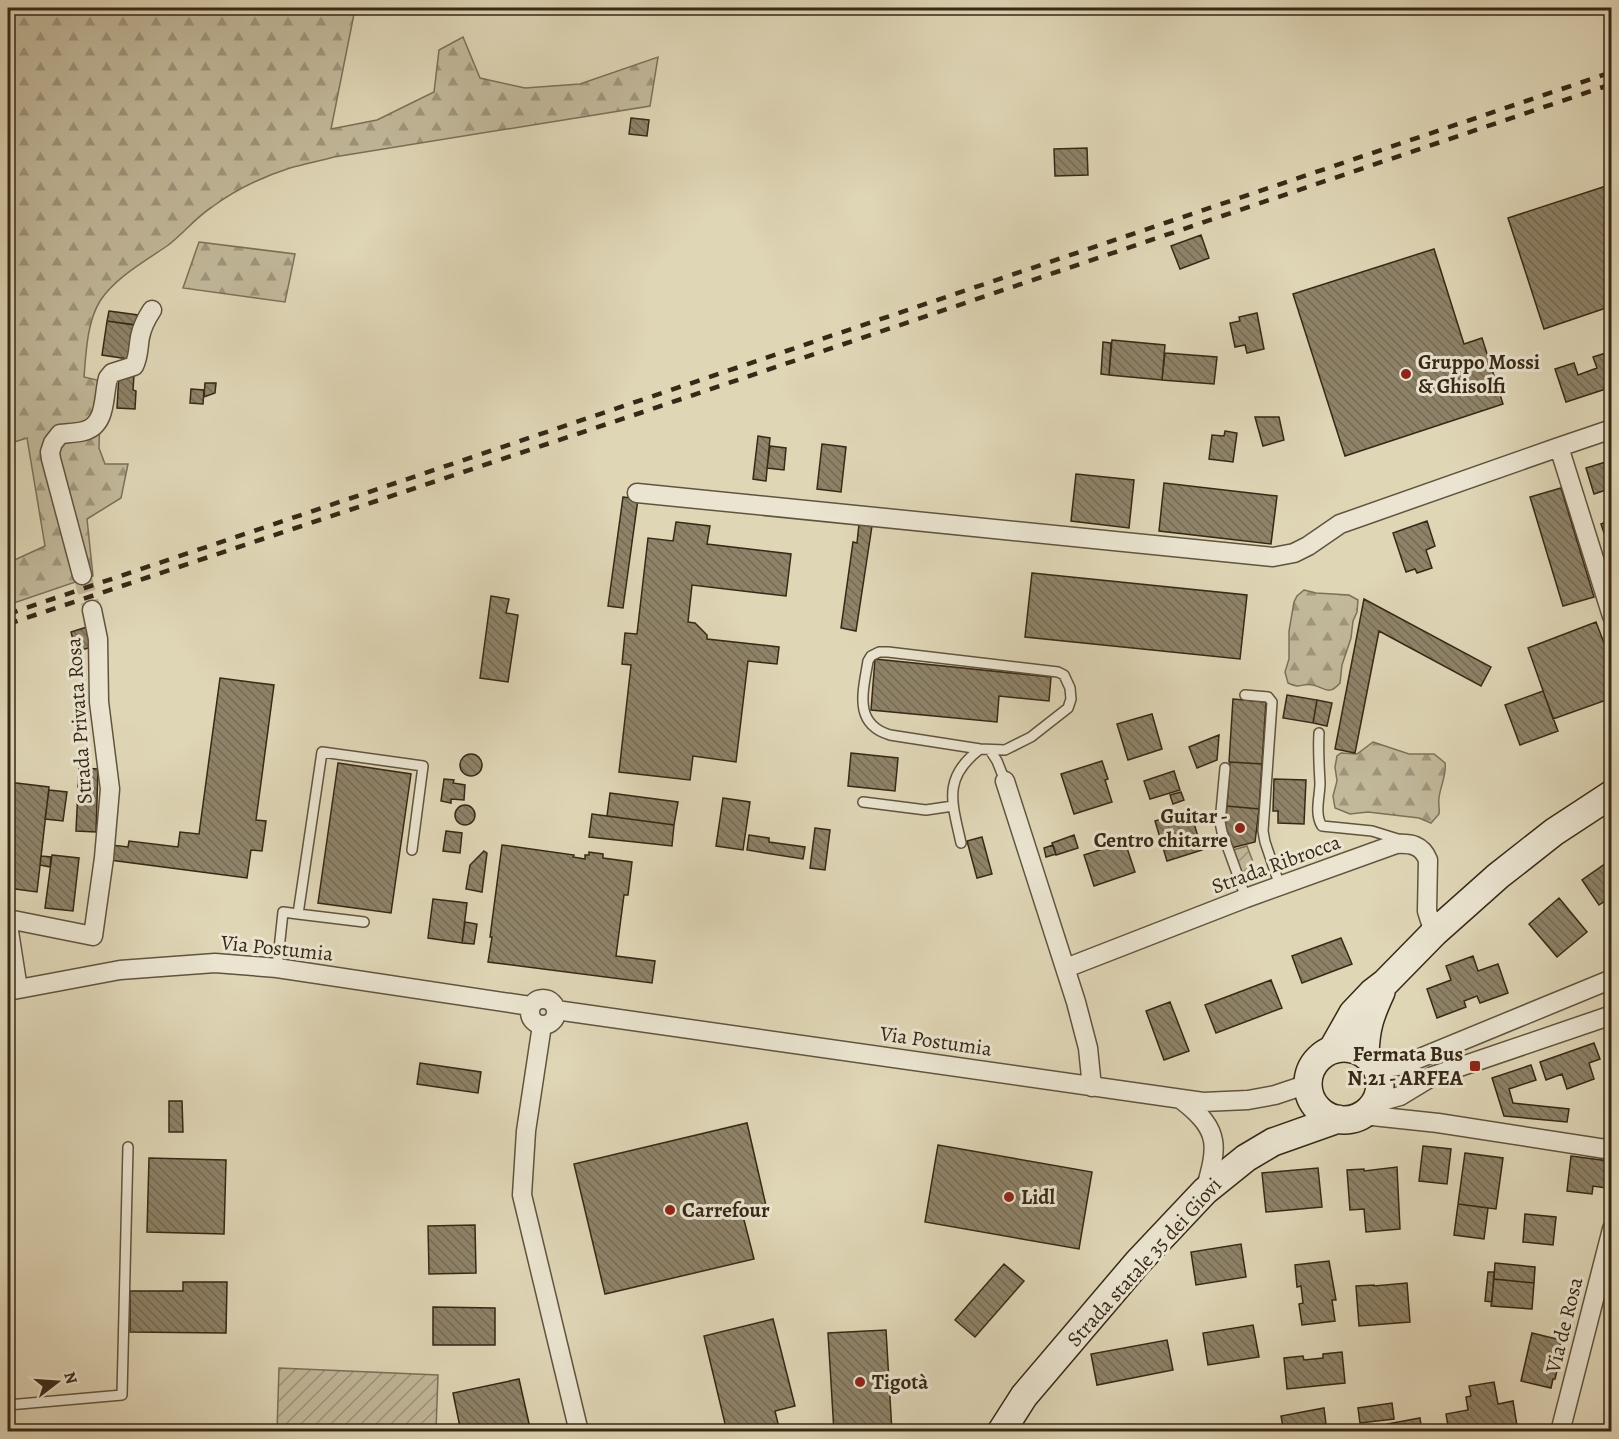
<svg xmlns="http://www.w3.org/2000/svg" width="1619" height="1439" font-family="Alegreya,serif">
  <defs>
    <pattern id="forest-firs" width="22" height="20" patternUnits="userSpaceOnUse" patternTransform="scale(1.5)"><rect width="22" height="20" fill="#c2b99b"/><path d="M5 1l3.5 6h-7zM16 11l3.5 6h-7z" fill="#9e967d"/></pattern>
    <pattern id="garden-furrows" width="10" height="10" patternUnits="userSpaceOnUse" patternTransform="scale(1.5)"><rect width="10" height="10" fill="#c2b99b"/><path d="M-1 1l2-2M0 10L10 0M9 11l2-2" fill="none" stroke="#9e967d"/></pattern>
    <pattern id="building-back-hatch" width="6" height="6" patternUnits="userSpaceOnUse" patternTransform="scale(1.5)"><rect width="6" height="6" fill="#8e8369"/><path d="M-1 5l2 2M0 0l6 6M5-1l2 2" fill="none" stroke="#756b55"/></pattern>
  </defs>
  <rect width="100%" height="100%" fill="#dfd6b6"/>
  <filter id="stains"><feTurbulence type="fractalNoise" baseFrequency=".00333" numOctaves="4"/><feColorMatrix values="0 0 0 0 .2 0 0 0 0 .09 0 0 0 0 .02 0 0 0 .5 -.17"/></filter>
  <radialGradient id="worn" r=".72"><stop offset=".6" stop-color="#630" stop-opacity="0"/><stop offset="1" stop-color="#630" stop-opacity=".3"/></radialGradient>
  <path fill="url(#forest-firs)" stroke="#7c7158" stroke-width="1.5" d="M8,8H364L354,14L331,129L377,120L434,92L439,50L463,37L480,78L525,88L580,84L658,57L650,106L334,157C319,161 304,164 290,168C262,177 235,190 212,207C195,218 183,234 167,246C145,261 115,278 100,301C87,322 86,353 84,377L101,381L99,448L105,464H128L121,498L87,519L93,576L8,605V563L45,546L27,438L8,444V398L13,396L12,364L8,352Z
    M199,242L295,254L285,302L183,288Z
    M1304,590L1316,593L1349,595L1358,600L1357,612L1353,621L1351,638L1342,665L1340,683C1329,696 1325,688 1313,685C1302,682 1302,690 1288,683L1285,672L1289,659V631L1294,602L1297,596Z
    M1373,742L1409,754H1434L1445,763C1447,774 1440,787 1439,798C1438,804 1440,809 1439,814L1431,823L1419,818L1368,812L1350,814L1335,808L1333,796L1337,781L1335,767L1337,756L1341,753L1357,754Z"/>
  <path fill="url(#garden-furrows)" stroke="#7c7158" stroke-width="1.5" d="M1247,846L1259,878L1246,883L1233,850Z
    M279,1368L438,1375L436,1431H277Z"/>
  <path fill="url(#building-back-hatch)" stroke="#372916" stroke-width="1.5" d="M631,118L649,120L647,136L629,134Z
    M1087,148L1088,175L1055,176L1054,149Z
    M1612,184V306L1544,329L1508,218Z
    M1201,235L1209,258L1180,269L1171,246Z
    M1434,249L1464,344L1482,338L1503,404L1345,456L1293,294Z
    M109,311L138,315L137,325L107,321Z
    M1257,313L1264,349L1247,353L1245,345L1235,347L1230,323L1240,321L1239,317Z
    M107,321L134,325L128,359L102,355Z
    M1112,340L1165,345L1162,380L1109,375Z
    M1103,342L1111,343L1109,375L1101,374Z
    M1612,351V387L1566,402L1555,369L1574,363L1578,375L1597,368L1593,357Z
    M1165,353L1217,357L1214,384L1162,380Z
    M119,374L134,375L133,390L136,391L135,409L117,408Z
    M205,383H216L215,393L204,397Z
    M191,389L204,390L203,404L190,403Z
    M1255,417H1279L1284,440L1263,446Z
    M1225,431L1237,433L1233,462L1209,459L1212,435L1224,436Z
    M758,436L770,438L766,481L753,479Z
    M822,444L846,447L841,492L817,489Z
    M770,446L786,448L784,470L767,468Z
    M1612,460V488L1594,494L1586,468Z
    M1076,474L1134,480L1129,528L1071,521Z
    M1164,483L1277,496L1271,544L1159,531Z
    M1561,488L1594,597L1563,606L1530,497Z
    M623,497L638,499L623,608L608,606Z
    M1612,520V553L1611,554L1601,524Z
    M1427,521L1435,546L1426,550L1432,568L1417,573L1415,569L1406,572L1393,533Z
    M676,522L710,526L707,544L791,554L786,596L692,585L688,622L695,623L707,635V639L779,647L777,664L748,661L736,762L693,756L690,780L619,772L631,665L622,664L625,633L637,634L648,538L673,541Z
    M859,524L872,526L856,631L841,628L853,542L857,543Z
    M1032,573L1247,595L1240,659L1025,637Z
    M491,596L509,599L506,613L518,615L508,682L480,678Z
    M1364,599L1491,667L1481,686L1379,631L1355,753L1335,749Z
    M1596,622L1612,664V698L1553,719L1528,648Z
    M87,627L93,647L76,651L71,632Z
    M875,659L1051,677L1049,701L999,696L997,722L871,710Z
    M220,678L274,685L256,820L266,821L262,851L251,850L247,878L110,860L112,845L128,847L129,841L178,847L180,832L199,834Z
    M1543,691L1558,731L1520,745L1505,705Z
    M1287,695L1317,700L1313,723L1283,718Z
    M1233,699L1266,702L1262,764L1229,762Z
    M1317,700L1332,703L1327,726L1313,723Z
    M1152,714L1162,749L1128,760L1117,724Z
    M1219,735L1217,760L1197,768L1189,747Z
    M851,753L898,758L895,791L848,786Z
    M460 765a11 11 0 1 1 22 0a11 11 0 1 1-22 0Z
    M1102,761L1108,779L1105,780L1112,802L1074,814L1061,774Z
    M1230,762L1262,764L1259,809L1227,806Z
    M338,763L411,774L391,913L318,903Z
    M79,768L98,769L96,832L76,831Z
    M1174,771L1180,790L1150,799L1144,781Z
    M444,779L454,780L453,783L465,785L464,800L451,799V803L441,801Z
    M1274,779L1306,780L1304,824L1278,823V811H1273Z
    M8,782L49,787L37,892L8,888Z
    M49,790L67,792L63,821L45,819Z
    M1181,792L1184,800L1173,804L1170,795Z
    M610,793L678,802L674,825L607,816Z
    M723,798L750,802L743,850L716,846Z
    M455 815a10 10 0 1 1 20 0a10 10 0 1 1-20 0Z
    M1227,806L1259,809L1255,842L1231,848L1225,827Z
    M1190,810L1202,850L1167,861L1155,821Z
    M592,814L674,825L672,846L589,837Z
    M815,828L830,830L825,870L810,868Z
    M446,831L462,833L460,853L443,851Z
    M749,835L769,838V842L805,847L803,859L747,850Z
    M1074,835L1078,848L1056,855L1052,843Z
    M982,837L992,874L977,878L967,841Z
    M1125,842L1135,872L1094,886L1084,855Z
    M502,845L574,855L573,857L585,859V855H589V852L603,854V858L632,862L628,895H624L616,956L655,961L652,983L488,962L492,937H490Z
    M1053,845L1056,854L1046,857L1044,848Z
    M484,851L487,853L482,892L466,889L470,865Z
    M52,855L79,858L73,911L45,908Z
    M41,856L51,857L50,867L40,865Z
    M1612,859V896L1599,905L1582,880Z
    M1559,898L1587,932L1557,957L1529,924Z
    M433,899L467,903L462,943L428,938Z
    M465,922L477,924L474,944L462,943Z
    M1341,938L1352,964L1302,983L1292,956Z
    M1473,956L1478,971L1498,964L1508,993L1480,1003L1477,996L1464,1001L1466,1007L1437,1018L1427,989L1451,980L1446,966Z
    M1271,980L1282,1008L1216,1033L1205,1005Z
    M1170,1002L1189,1051L1164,1060L1146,1011Z
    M1594,1043L1600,1059L1589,1063L1594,1079L1567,1089L1562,1074L1546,1080L1540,1062Z
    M420,1063L481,1072L478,1093L417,1084Z
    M1531,1065L1536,1080L1509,1089L1513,1103L1569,1109L1567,1122L1504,1116L1492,1078Z
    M169,1101H182L183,1132H169Z
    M747,1123L767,1210L743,1216L754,1259L605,1294L574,1164Z
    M938,1145L1092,1172L1079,1249L925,1222Z
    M1423,1146L1451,1149L1447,1184L1419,1181Z
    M1465,1153L1503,1158L1496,1209L1458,1204Z
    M1571,1156L1609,1161L1606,1188L1593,1186L1592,1194L1567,1191Z
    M149,1158L226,1160L224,1234L147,1232Z
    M1397,1167L1400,1229L1366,1232L1364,1209L1350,1210L1347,1170L1364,1169V1171Z
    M1318,1168L1322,1207L1266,1212L1262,1173Z
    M1458,1204L1488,1208L1484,1239L1454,1235Z
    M1525,1214L1556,1217L1553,1245L1523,1242Z
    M475,1225L476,1273L429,1274L428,1226Z
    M1241,1244L1246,1277L1196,1285L1191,1252Z
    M1329,1261L1336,1300H1332L1335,1321L1302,1325L1299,1304L1303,1303L1301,1286L1297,1287L1295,1265Z
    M1495,1263L1535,1267L1534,1283L1494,1279Z
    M1004,1264L1024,1281L975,1337L955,1320Z
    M1488,1272H1494L1492,1302L1485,1301Z
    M1494,1279L1534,1283L1532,1309L1491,1306Z
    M183,1282H227L226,1333L130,1332V1291H183Z
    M1407,1283L1410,1322L1359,1326L1356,1286L1374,1285V1286Z
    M433,1307L495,1308V1345H433Z
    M773,1319L795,1406L775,1411L780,1432H727L704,1336Z
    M1253,1325L1259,1357L1208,1365L1203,1333Z
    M886,1330L892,1432H834L828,1333Z
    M1532,1333L1561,1340L1559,1350H1562L1555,1379H1553L1551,1388L1521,1381Z
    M1167,1340L1173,1370L1097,1385L1091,1354Z
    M1342,1352L1345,1383L1287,1389L1284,1358L1303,1356L1304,1360L1323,1358V1354Z
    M519,1379L530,1428L513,1432H461L453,1393Z
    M1494,1382L1498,1404L1513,1401L1518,1432H1449L1446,1414L1468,1410L1466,1397L1471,1396L1469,1386Z
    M1392,1403L1394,1419L1360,1423L1358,1408Z
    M1324,1408L1326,1424L1284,1432L1281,1416Z
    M1420,1418L1422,1432H1389L1387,1424Z"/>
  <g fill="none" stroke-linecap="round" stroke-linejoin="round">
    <path stroke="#bdb396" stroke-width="18" stroke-dasharray="18 9" stroke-linecap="butt" d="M82,575L92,610"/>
    <defs>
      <path id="lane" d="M879,652H888L1058,672L1064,675L1070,688L1071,699L1068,708L1031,737L1005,750L980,749L890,735C853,724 863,692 868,661L871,656Z
        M1245,695L1268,697L1272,702L1263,831L1265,842L1280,886
        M1319,733C1318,750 1319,766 1320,783C1320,796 1314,814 1322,826L1372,831L1401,840
        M990,750L997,761L1005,781
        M1225,768L1220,822L1222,832L1246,898
        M863,802L926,810L953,806
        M961,843C952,802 942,778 980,749
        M364,922L298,914L322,752L423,766L412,850
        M277,968L283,912L298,914
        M8,1405L122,1395L128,1147"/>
      <path id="street" d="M1559,447L1612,429
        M637,493L1273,557L1294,553L1308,546L1340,524L1559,447L1612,616
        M82,575L51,459L50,452L53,443L60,434C68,433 77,433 84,431C107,425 103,396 108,378L112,373L134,366C139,356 138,348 140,337C142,327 146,319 152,310
        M1005,781L1076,1002L1088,1048L1092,1087
        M8,919L93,936L104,858L110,789L99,702L98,639L92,610
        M8,925L18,989
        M1066,968L1246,898L1396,844C1411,843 1422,845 1428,860L1427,911L1434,933
        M8,991L120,970L215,963L277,968L530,1006
        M530 1012a13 13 0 1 1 26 0a13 13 0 1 1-26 0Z
        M556,1010L1203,1102L1248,1100L1275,1095L1308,1084
        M542,1025L526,1131L522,1195L579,1432
        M1375,1066L1390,1067L1403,1065L1612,979
        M1183,1101C1222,1131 1217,1148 1205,1191
        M1375,1103L1400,1096L1433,1076L1612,1015
        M1363,1115L1438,1123L1612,1150
        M1560,1432L1612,1229"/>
      <path id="secondary" d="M1308 1084a36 36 0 1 1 72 0a36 36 0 1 1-72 0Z
        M1332,1050L1353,1013L1372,993L1385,983L1434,933L1498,876L1554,832L1612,794
        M1365,1054C1366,1027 1370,1016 1381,992
        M1001,1432L1024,1396L1138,1262L1205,1191L1246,1158L1273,1142L1338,1119"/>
    </defs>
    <use href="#lane" stroke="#61543e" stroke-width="12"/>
    <use href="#street" stroke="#61543e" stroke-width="21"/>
    <use href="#secondary" stroke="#372916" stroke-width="30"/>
    <use href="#lane" stroke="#eae4d0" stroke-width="9"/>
    <use href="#street" stroke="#eae4d0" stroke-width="18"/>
    <use href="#secondary" stroke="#eae4d0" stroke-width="27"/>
    <path stroke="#372916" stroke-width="4.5" stroke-dasharray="10 10" stroke-linecap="butt" d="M8,614L1612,72
      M8,624L643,412L1612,84"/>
  </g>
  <g fill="#8f2418" stroke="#eae4d0" stroke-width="2">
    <circle cx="1406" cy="374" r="6"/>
    <circle cx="1240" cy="828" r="6"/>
    <rect x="1469" y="1060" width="12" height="12" rx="3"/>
    <circle cx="1009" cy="1197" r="6"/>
    <circle cx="670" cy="1210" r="6"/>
    <circle cx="860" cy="1382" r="6"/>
  </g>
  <g text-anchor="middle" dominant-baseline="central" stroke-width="6" stroke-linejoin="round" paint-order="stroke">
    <g font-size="21" font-weight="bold" fill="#372916" stroke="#eae4d0" text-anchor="start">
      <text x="1418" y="362">Gruppo Mossi<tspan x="1418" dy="24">&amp; Ghisolfi</tspan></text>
      <text x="1228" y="816" text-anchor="end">Guitar -<tspan x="1228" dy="24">Centro chitarre</tspan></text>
      <text x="1463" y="1054" text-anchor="end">Fermata Bus<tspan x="1463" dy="24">N.21 - ARFEA</tspan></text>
      <text x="1021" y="1197">Lidl</text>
      <text x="682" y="1210">Carrefour</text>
      <text x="872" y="1382">Tigotà</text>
    </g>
    <g font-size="21" fill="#372916" stroke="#eae4d0">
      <text transform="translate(79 721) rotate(-94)">Strada Privata Rosa</text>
      <text transform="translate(1276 864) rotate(-20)">Strada Ribrocca</text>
      <text transform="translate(277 948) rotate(6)">Via Postumia</text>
      <text transform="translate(936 1041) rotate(8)">Via Postumia</text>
      <text transform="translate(1144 1262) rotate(-48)">Strada statale 35 dei Giovi</text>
      <text transform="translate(1564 1325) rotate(-76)">Via de Rosa</text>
    </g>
  </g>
  <rect width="1619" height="1439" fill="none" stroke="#dfd6b6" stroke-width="30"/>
  <rect x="9" y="9" width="1601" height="1421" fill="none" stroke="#372916" stroke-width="3"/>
  <rect x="15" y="15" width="1589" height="1409" fill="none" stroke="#372916" stroke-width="1.5"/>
  <g transform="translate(57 1382) rotate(73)" stroke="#eae4d0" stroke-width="4.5" paint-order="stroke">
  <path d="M0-4.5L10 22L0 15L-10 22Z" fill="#372916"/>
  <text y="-9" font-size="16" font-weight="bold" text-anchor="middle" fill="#372916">N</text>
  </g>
  <rect width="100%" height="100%" filter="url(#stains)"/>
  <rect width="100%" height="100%" fill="url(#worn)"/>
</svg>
